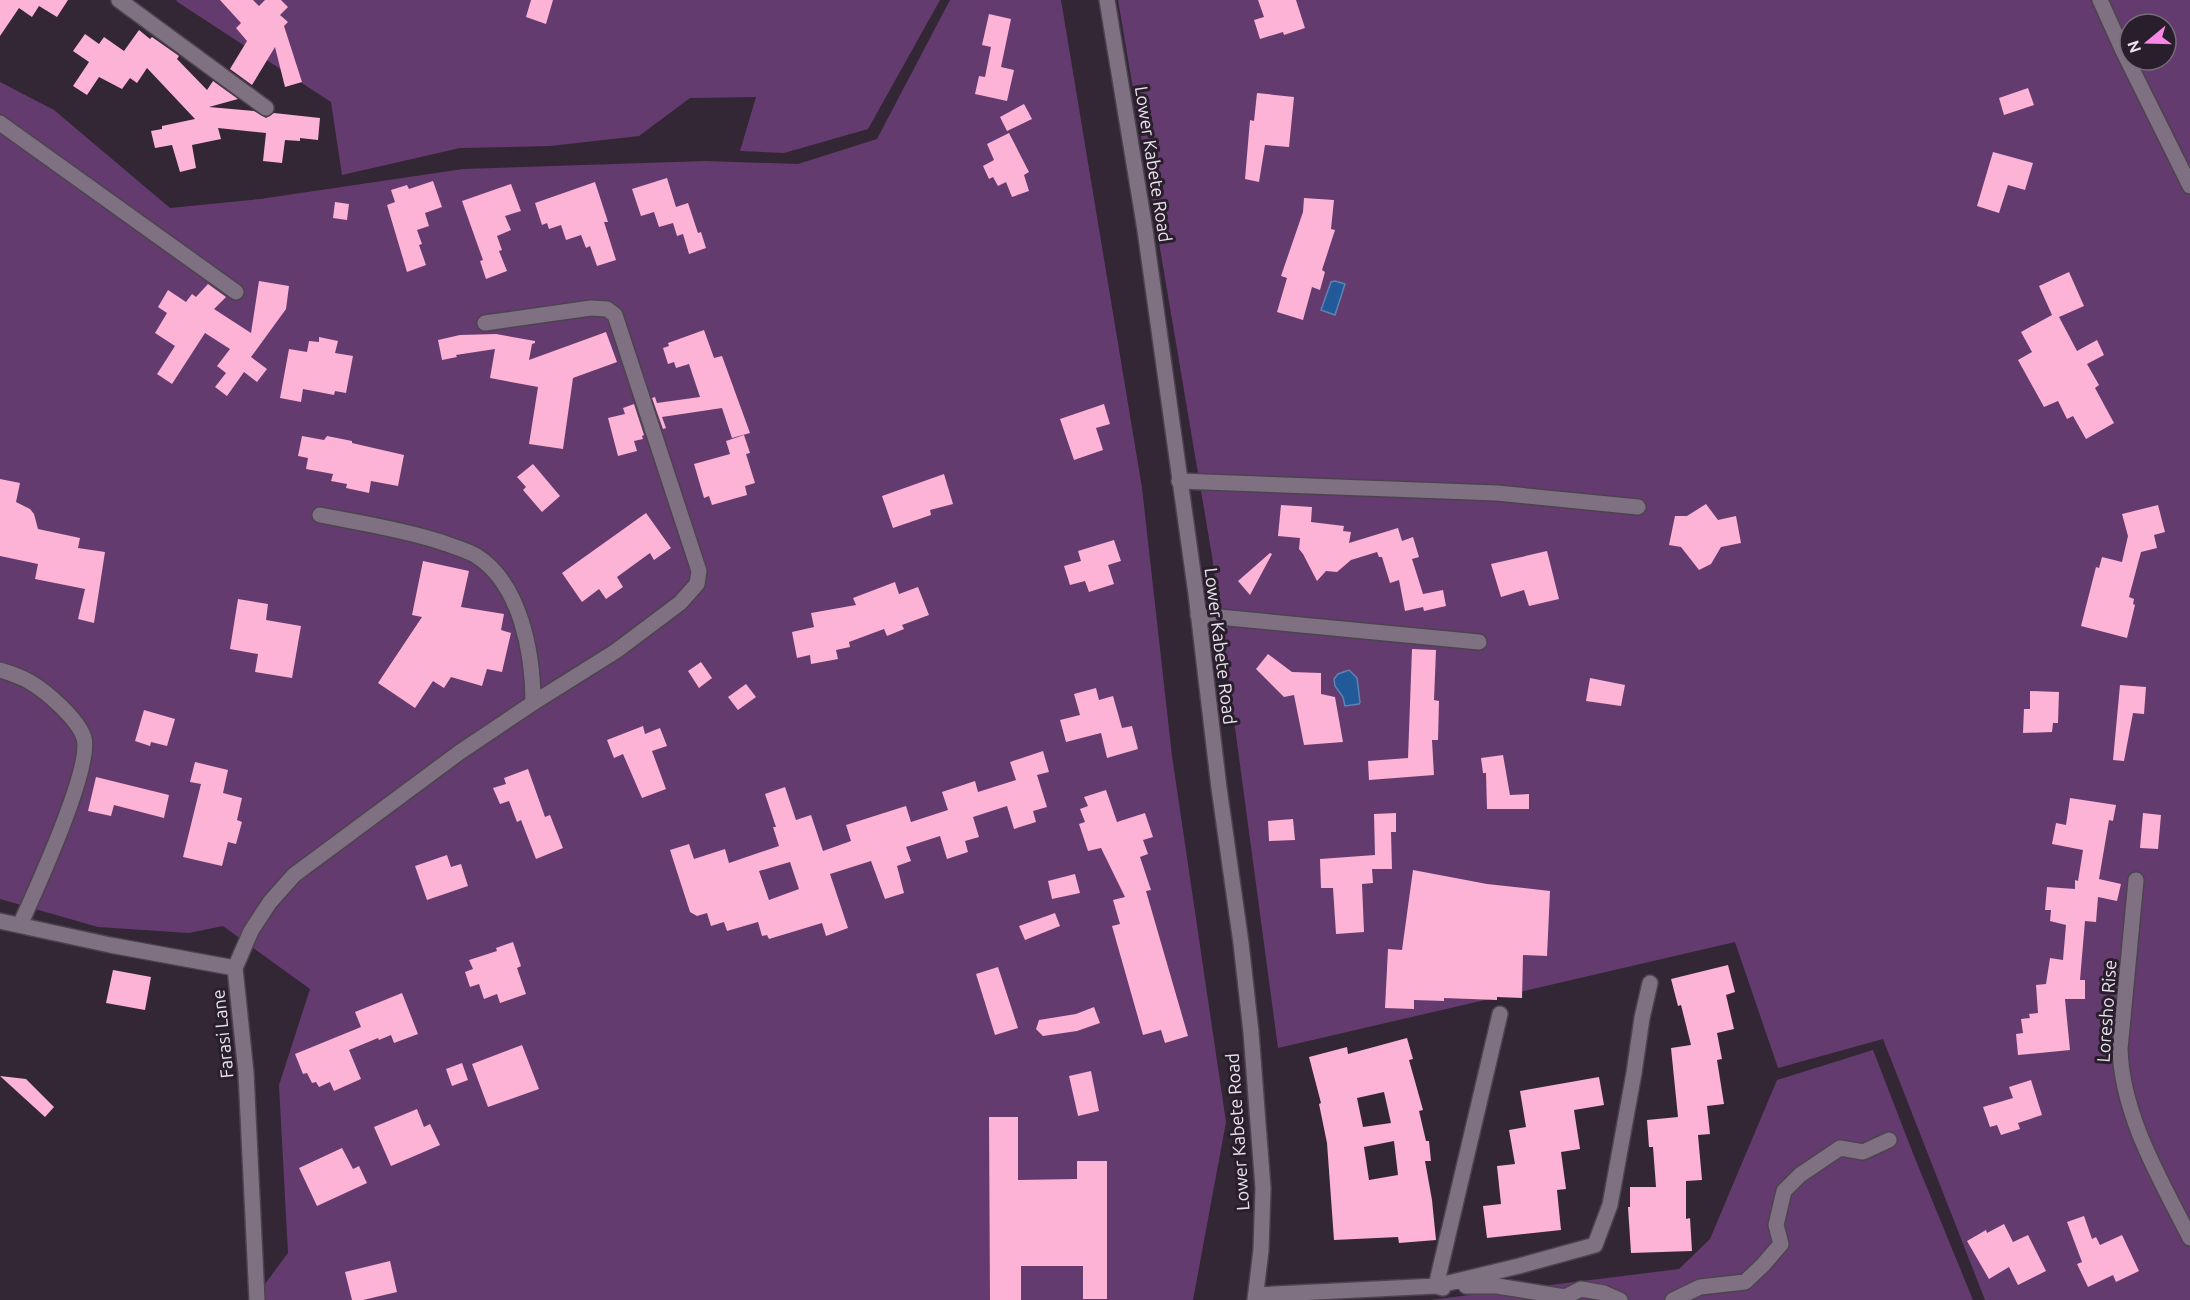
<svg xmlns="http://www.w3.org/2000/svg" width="2190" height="1300" font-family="Ubuntu,sans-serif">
  <rect width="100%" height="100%" fill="#332736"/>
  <path fill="#643b6e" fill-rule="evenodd" d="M177,0H940L868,129L784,153L740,151L756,97L690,98L639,136L550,146L460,148L342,175L331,102L176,1Z
    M950,0H1061L1142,488L1172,756L1226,1122L1193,1300H253L288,1253L279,1085L310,989L223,926L189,933L98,927L0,899V82L54,110L170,208L260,199L463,169L705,161L798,164L877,139Z
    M1118,0H2190V1300H1985L1883,1039L1778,1068L1735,942L1278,1048L1212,556ZM2130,24H2166V60H2130Z
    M1873,1050L1914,1156L1973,1300H1430L1679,1269L1710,1239L1777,1080Z"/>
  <path fill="#225998" stroke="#5e82b1" stroke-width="1.5" d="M1335,281L1345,284L1335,315L1321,310L1331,282Z
    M1349,670L1357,678L1360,702L1359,704L1345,706L1343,697L1335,686L1334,679L1338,674Z"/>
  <path fill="#fcb3d6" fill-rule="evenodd" d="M0,0H68L57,17L39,6L32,17L19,8L0,36Z
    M220,0H253L259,6L265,0H281L288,7L280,15L288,22L284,26L302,82L285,87L275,47L252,85L230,69L247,41L236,28L241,23Z
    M531,0H553L546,24L526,17Z
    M1258,0H1296L1305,28L1284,35L1283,32L1260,39L1254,20L1264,17Z
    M989,14L1011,19L1001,67L1014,70L1007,101L975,94L979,76L985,77L991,47L982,45Z
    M139,30L150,39L152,37L179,56L177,59L207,90L213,81L238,99L209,107L254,111L266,118L274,113L320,118L318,140L300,138V141L285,140L282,163L263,161L266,133L218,128L221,139L192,145L196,168L180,172L172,145L155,148L151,131L162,129V126L195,119L147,68L137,83L130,78L122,89L99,77L87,95L73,86L89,62L73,51L85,34L99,44L104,37L124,51Z
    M2028,88L2034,105L2004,115L1999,98Z
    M1257,93L1294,97L1289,147L1265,145L1259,182L1245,179L1250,120L1254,121Z
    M1024,104L1032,119L1007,131L1000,117Z
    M1009,133L1029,172L1024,175L1029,191L1012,197L1006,182L998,186L993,177L989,179L983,166L994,160L987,144Z
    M1993,152L2033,163L2025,190L2008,185L1999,213L1977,206Z
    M667,178L676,207L688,203L698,233L701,232L706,248L689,254L683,234L677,236L673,223L659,227L654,212L641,216L632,189Z
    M433,181L442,207L425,213L429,226L417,230L422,244L419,245L426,265L407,272L387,205L395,202L391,190L407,185L409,189Z
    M595,182L608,222H604L616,260L597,266L590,246L586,248L581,235L566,240L561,225L549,229L547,223L542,225L535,203Z
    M511,184L521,211L505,216L511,230L497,236L502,250L499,251L507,271L486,279L480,261L483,260L462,201Z
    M1304,198L1334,200L1331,229L1335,230L1322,270L1325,272L1320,290L1312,287L1303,320L1277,312L1287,278L1281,276L1303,212Z
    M335,202L349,204L347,220L333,218Z
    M2069,272L2084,306L2059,317L2077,351L2097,340L2104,355L2087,364L2099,385L2095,388L2114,423L2086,439L2073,416L2067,419L2058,401L2044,407L2018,360L2032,352L2021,332L2052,315L2039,286Z
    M259,281L289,286L286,309L251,357L267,369L257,382L244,372L227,396L215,387L226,373L217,366L230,349L205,333L172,384L157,374L175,346L155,333L167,313L158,307L168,290L186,302L192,294L196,297L208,284L226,297L214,309L251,333Z
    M704,330L714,358L722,356L750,433L732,438L722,408L662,417L666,428L663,429L652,398L655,397L657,403L700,397L689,364L676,368L674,362L668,364L663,348L669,346L668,343Z
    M606,332L617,362L573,378L563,449L529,444L538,387L490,378L495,349L456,355L457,357L442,360L438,340L460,335L496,334L535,341V343L532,344L529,360Z
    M319,337L338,341L335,353L353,356L346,393L335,391L334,395L303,389L301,402L280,398L289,349L307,352L309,341L319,342Z
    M634,404L644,435L642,436L643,439L634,441L637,451L618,456L608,418L625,414L623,408Z
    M1104,404L1110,424L1096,428L1103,450L1074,460L1060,419Z
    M744,435L750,453L746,454L755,483L745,486L747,495L712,505L709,496L704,498L694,464L730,454L726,441Z
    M302,436L324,440L327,436L352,441V443L404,455L398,486L371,481L369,493L346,488L347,484L331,481L333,474L306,469L308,458L298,456Z
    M533,464L560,496L542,512L523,490L526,487L517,477Z
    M944,474L953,504L930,510L931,515L893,528L882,496Z
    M0,479L20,483L16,502L30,509L34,514L38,529L80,538L78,548L105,552L94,623L78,619L85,589L35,579L38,564L0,556Z
    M1706,504L1718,520L1736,516L1741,543L1721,547L1711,564L1699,570L1681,547L1669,545L1675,516H1687Z
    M1281,505L1312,507L1311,522L1344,526L1343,531L1351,532L1349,543L1398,528L1402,541L1413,537L1419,557L1412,559L1423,594L1443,590L1446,606L1424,611L1423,607L1405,611L1399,580L1390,583L1382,557H1379L1377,552L1351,560L1337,572L1326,571L1317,581L1303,554L1299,549L1300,538L1278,536Z
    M2158,505L2165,532L2154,535L2157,548L2141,552L2129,597L2134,599L2133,604L2135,605L2127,638L2081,626L2096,567L2099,568L2102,557L2122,562L2128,536L2122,514Z
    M646,513L671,548L654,560L650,553L617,577L623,587L606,599L599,589L582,602L562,573Z
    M1114,540L1121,561L1108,565L1114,584L1089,592L1085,581L1070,585L1064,566L1081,561L1078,551Z
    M1547,551L1559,599L1529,606L1524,590L1501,597L1491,564Z
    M1270,553L1272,554L1250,595L1238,581Z
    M423,561L469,571L461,607L504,614L501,630L511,633L502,672L487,669L482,686L451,677L444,688L433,681L415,708L378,683L422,617L412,615Z
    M895,582L899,594L918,587L929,615L902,625L904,629L887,636L884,629L849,642L850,647L836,650L838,659L811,664L810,655L797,658L792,632L814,627L811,613L856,605L853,598Z
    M238,599L268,604L266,620L301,626L292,678L255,672L258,654L230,649Z
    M1412,649L1436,650L1434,700L1439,701L1438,740H1432L1434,775L1369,780L1368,761L1408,758Z
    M1268,654L1292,672L1321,673V694L1335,697L1343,742L1304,745L1294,695L1284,697L1256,669Z
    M701,662L712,678L699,688L688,671Z
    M1590,678L1625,685L1621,706L1586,701Z
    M746,684L756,697L738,710L728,697Z
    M2120,685L2146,687L2144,714L2133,713L2124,761L2113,760Z
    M1096,688L1099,700L1113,696L1122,728L1132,726L1138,749L1107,758L1101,733L1066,742L1060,720L1080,715L1074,694Z
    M2030,691L2059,692L2058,723H2053L2052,732L2023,733L2024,709H2030Z
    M144,710L175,719L167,746L151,742L150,746L135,741Z
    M643,726L645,734L660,728L667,746L652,751L666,789L642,798L623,754L614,758L607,740Z
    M1043,751L1049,772L1037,775L1047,807L1033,811L1036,822L1014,829L1007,806L973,817L979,837L965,841L968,852L947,859L940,836L906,847L911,861L897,866L904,893L885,899L871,861L830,874L848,928L826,936L822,923L769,939L767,935L762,936L758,922L727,931L724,922L711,926L707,913L697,916L690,912L670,850L689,844L694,859L725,849L729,863L779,846L773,827H776L765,794L785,787L796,820L811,815L823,851L851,841L846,825L906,806L911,822L948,810L942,792L975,781L978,792L1016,780L1010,762ZM790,862L799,889L769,900L759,871Z
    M1503,755L1510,795L1529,794V809H1487L1486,773H1483L1481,758Z
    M195,762L228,770L223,793L242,798L237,820L242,822L236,844L228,842L222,866L183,857L201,784L190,782Z
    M528,769L545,817L550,815L563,848L536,859L521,820L517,822L509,801L500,804L493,788L506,784L504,778Z
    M96,777L169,795L164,818L114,805L111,816L88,811Z
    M1106,790L1117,822L1145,813L1153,837L1143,840L1148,854L1140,857L1151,890L1146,891L1188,1036L1165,1043L1161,1030L1143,1035L1112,926L1120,924L1113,900L1125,897L1101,848L1088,851L1079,824L1085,822L1080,809L1088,806L1084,797Z
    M2070,798L2116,805L2113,821L2109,820L2099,879L2121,884L2117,901L2098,897L2096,922L2085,921L2080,980H2085V999H2065L2070,1050L2018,1055L2016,1034L2023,1033L2021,1019L2030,1018L2029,1014L2038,1013L2036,985L2046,984L2050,958L2063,960L2066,925L2050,921L2051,910H2045L2047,887L2075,889V880L2078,881L2083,850L2052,844L2056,823L2066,825Z
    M1396,813V832H1391L1392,869H1372L1373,883L1362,884L1364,932L1336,934L1333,888H1321L1320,859L1375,855L1374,814Z
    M2143,813L2161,815L2158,849L2140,848Z
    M1293,819L1295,840L1269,841L1268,821Z
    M447,855L451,867L461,864L468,886L427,900L415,866Z
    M1413,870L1487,884L1550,891L1547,956L1523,955L1522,998L1497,997V1000L1444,998V1001L1414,1000V1009L1385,1008L1388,949L1402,950Z
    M1075,874L1080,893L1052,899L1048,881Z
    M1055,913L1060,926L1025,940L1019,926Z
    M513,942L521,966L517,968L526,994L500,1003L497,994L484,999L479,984L470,987L465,972L473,969L469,960L497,951L496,948Z
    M1728,965L1735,992L1726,995L1734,1029L1717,1033L1722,1059L1717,1060L1724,1104L1707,1106L1710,1134L1698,1135L1702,1180L1686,1181V1219L1690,1218L1692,1251L1631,1253L1628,1207H1630V1187H1656L1653,1147H1649L1647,1120L1678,1117L1671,1048L1691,1045L1681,1005L1678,1006L1671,979Z
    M998,967L1018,1028L995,1035L976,974Z
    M113,970L151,977L145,1010L106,1003Z
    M402,993L418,1034L394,1043L391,1035L379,1040L378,1038L349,1050L361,1079L334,1091L330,1082L319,1087L316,1082L312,1083L307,1073L303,1074L295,1054L361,1027L355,1012Z
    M1094,1007L1100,1023L1077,1031L1043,1036L1036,1029L1039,1020L1076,1014Z
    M1407,1038L1413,1059L1409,1060L1423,1110L1419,1111L1426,1141H1429L1431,1161H1425L1432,1200L1436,1240L1399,1243L1398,1237L1334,1240L1327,1143L1319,1104L1321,1103L1309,1057L1347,1047L1348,1054ZM1384,1092L1391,1123L1363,1127L1357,1098ZM1394,1141L1398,1175L1369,1180L1364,1147Z
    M522,1045L539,1089L488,1107L472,1064Z
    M462,1063L468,1080L452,1086L446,1069Z
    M1091,1071L1099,1111L1078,1116L1069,1076Z
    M0,1076L26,1079L54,1107L45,1117Z
    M1599,1077L1604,1105L1574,1110L1580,1149L1561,1152L1566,1189L1557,1190L1561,1230L1487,1238L1483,1206L1501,1204L1497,1166L1515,1164L1509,1130L1526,1127L1520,1091Z
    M2031,1080L2042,1115L2018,1123L2020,1129L2001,1135L1997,1125L1990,1127L1983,1107L2013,1098L2009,1087Z
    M417,1109L424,1127L430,1124L440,1145L391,1166L374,1127Z
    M989,1117H1018V1180L1077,1179V1161H1107V1299H1083V1266H1021V1300H990Z
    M342,1148L353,1169L359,1166L367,1183L317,1206L299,1168Z
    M2084,1216L2092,1239L2096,1237L2100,1245L2122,1235L2139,1271L2116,1282L2113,1275L2088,1287L2077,1264L2082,1262L2067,1222Z
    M2004,1224L2013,1242L2028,1235L2046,1271L2018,1285L2009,1267L1989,1279L1967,1241L1986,1230L1987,1233Z
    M390,1261L397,1292L363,1300H352L345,1272Z"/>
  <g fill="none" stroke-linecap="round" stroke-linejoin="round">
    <defs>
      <path id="street" d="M119,0L266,108
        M2100,0L2123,51L2190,186
        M0,123L236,292
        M485,323L591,308L607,309L615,315L699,571L697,584L680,603L616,651L533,703
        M1179,481L1497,493L1638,507
        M1198,615L1479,642
        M0,670C10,673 21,677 30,682C47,692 78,719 84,738C92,768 35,892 20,925
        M2136,880L2120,1049C2122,1116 2161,1180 2190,1238
        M0,921L110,945L235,968L246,1073L257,1300
        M235,968L251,931L270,902L294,875L460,752L533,703C533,654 521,583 475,555C464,549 452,546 441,542C401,529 360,523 320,515
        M1466,1286H1497L1565,1297L1581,1289L1604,1293L1620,1300
        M1443,1288L1436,1286L1500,1014
        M1256,1295L1436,1286L1519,1266L1595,1245L1610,1205L1634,1073L1642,1018L1650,983
        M1673,1300L1700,1287L1745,1282L1763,1265L1781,1244L1776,1225L1784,1191L1800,1175L1840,1148L1863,1152L1889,1140"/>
      <path id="secondary" d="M1107,0L1145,230L1196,594L1219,788L1241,943L1251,1032L1263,1188L1261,1250L1255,1300"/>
    </defs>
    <use href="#street" stroke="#4d434f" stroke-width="18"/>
    <use href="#secondary" stroke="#4d434f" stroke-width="18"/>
    <use href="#street" stroke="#7f7182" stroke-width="15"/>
    <use href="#secondary" stroke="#7f7182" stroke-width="15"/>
  </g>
  <g text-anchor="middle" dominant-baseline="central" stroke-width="6" stroke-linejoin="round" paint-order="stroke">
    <g font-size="18" fill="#eae3ec" stroke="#291e2c">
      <text transform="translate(1154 164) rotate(81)">Lower Kabete Road</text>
      <text transform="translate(1221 646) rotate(83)">Lower Kabete Road</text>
      <text transform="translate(2106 1011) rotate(-86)">Loresho Rise</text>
      <text transform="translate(222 1034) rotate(-96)">Farasi Lane</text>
      <text transform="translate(1237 1132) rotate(-94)">Lower Kabete Road</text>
    </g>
  </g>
  <g transform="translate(2148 42) rotate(251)"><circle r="28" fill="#291e2c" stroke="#766d79" stroke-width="1.5"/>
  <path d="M0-4.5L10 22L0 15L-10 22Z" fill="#fa87e6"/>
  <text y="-9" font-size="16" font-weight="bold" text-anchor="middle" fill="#eae3ec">N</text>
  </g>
</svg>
